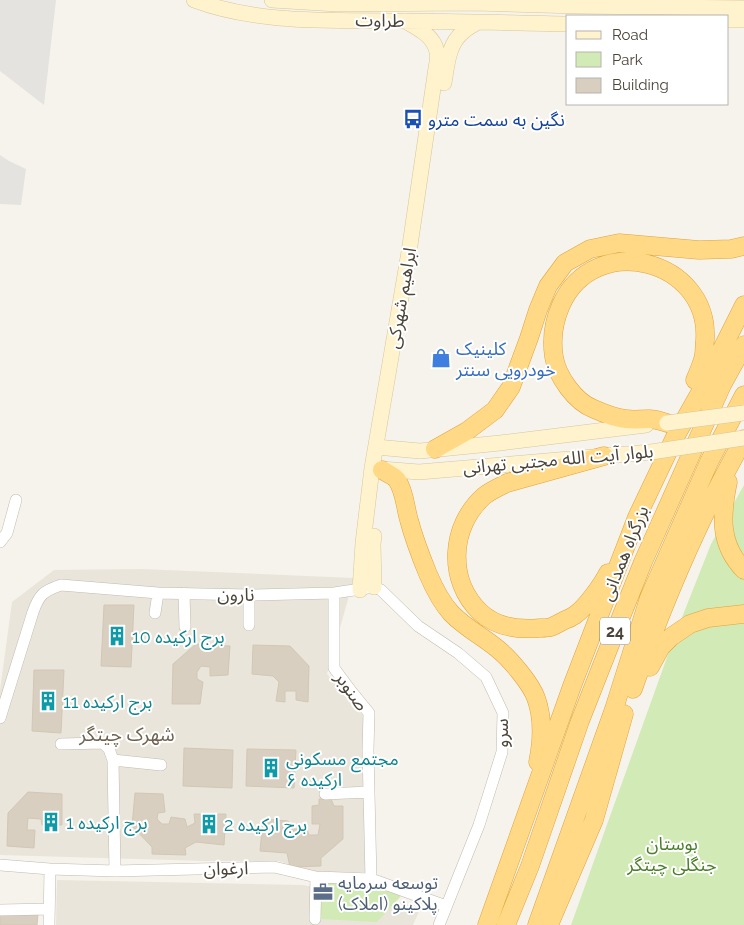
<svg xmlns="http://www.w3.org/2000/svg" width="744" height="925" font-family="Raleway,'Noto Sans Arabic',sans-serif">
  <rect width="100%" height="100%" fill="#f6f3ec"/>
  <path fill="#eae5da" d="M141,569L354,578L327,674L364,717L366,872L313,873L279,861H205L0,855V690L12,602L54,570Z
    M57,880L303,885L421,907L413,925H56Z"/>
  <path fill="#d2eab5" d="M744,485V925H571L675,635L711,544Z
    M320,880L370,883L401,896L377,922L320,919Z"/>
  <path fill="#e5e3e0" d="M0,0H56L44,105L0,71Z
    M0,155L9,161L26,169L21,205L0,204Z"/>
  <path fill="#d8cfc1" stroke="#d3c7b4" d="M104,605H134L131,667L101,666Z
    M196,644L230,646L228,675L210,676V667L201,666L197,672V679L203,682L200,704H172L173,664Z
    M253,645L290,646L309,666L308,702L296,700V691H285V702L276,701L279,682L273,676L252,674Z
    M34,670H64L61,733L32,731Z
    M184,748L233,750L232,788L183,786Z
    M247,749L296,750L294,788L246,786Z
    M28,792L62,794V825H42L41,819L28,818L27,830H35L34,848L7,846L8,813Z
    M135,793L163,794L165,812L158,813L157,819L162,824H169L171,817L185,819L187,827L195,823L194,814H226L224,845L196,842L185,848L186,855L152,854V847L132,826Z
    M319,799H331L334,806H343V839L321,858V866L290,867L287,853L260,851L263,819L288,821L292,829H307L309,835H318L320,824H312V806L319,805Z
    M0,913L38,914L37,925H0Z"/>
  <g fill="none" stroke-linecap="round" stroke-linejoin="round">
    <defs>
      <path id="minor" d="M0,542L7,533L16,500
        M184,593L185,627
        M334,593V668L351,691L369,713L368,750L371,879
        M155,613L158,593L249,595L334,593L374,587L381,590L418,626L458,653L486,677L503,713L502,752L479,825L439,925
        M249,625V595
        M0,718L33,612C39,595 43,591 61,585L158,593
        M61,744L103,743L109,749L113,760L115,871
        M113,760L161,765
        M325,794L369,792
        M0,865L50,869L115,871L274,867L316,877L371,879L446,906
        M0,910L49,909
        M315,919L316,877
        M49,925L50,869"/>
      <path id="secondary" d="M194,0C258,24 330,20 397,21C454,21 511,23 568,24
        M272,0L337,4L474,3L576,6L744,8
        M728,20H744
        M444,83C447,66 448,44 463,32C467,28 472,26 476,23
        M376,447L420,451L500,443L646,425
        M381,469L419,472L651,452
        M374,587L373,544L374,536
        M360,590L363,543L372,468L409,252L436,68C437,63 438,57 437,52C434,36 418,28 405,21"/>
      <path id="trunk" d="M667,423C661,421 655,419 649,419C641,419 634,420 626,419C616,418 603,413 594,409C575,402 557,376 554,357C551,339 554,321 561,305C594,230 710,259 705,340C704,346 705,353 703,359C701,366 698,373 695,380
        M435,449L467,431L495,410L511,387L529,338L538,310L548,286L565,263L590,249L619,243L699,250L731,249L744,246
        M604,456L507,483C499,487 490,491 484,496C450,526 447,580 480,612C496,627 519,630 540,628C544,628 548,628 551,627C556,625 561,622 565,620C568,619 572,617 575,615C586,607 602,585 608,573
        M382,470C387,473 394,476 397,480C405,492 405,507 409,520C414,539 421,557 428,574C434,588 441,602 451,613C465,628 484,637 499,650C511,660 531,684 536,698C543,717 542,742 538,762
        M728,482C721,516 719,544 744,570
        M650,667L661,647L671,637L690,624L708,618L744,614
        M633,689C663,603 699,518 744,439
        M487,925L572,686L637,517L675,437L701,391L744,305
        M506,925L530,866L580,721L615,632L643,562L722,385L744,345
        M537,925L614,709L649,598L709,462L744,395
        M549,925L594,820L624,714"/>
    </defs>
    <use href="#minor" stroke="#c2bbae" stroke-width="12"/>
    <use href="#secondary" stroke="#d6c79b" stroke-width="16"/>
    <use href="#trunk" stroke="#e0a43c" stroke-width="19"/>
    <use href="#minor" stroke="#fff" stroke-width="11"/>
    <use href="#secondary" stroke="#fff3cd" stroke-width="15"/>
    <use href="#trunk" stroke="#ffd985" stroke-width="18"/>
    <defs>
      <path id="secondary-bridge" d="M667,423L744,413
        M651,452L744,438"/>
    </defs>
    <use href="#secondary-bridge" stroke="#d6c79b" stroke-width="16" stroke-linecap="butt"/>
    <use href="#secondary-bridge" stroke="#fff3cd" stroke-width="15"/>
  </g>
  <defs>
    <symbol id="bus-bare" viewBox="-9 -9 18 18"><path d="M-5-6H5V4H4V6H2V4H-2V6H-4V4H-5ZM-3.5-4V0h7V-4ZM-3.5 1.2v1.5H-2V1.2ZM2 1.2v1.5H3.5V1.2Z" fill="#1a4fb4" stroke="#fff" stroke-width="2.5" paint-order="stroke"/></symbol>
    <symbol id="shop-bare" viewBox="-9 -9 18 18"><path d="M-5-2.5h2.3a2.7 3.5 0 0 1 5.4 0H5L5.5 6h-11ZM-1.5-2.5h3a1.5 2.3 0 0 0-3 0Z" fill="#3f7fe0" stroke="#fff" stroke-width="2.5" paint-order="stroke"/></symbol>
    <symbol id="building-bare" viewBox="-9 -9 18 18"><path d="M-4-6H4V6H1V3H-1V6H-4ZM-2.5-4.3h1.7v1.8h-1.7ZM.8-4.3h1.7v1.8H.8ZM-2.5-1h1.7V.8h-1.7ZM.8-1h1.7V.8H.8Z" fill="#0f9aa8" stroke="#fff" stroke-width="2.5" paint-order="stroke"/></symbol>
    <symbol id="office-bare" viewBox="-9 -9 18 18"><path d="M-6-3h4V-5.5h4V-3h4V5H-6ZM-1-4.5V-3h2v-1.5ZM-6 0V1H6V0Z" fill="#5c6f8a" stroke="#fff" stroke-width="2.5" paint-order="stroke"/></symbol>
  </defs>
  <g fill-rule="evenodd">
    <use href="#bus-bare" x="399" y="105" width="28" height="28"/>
    <use href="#shop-bare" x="427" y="344" width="28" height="28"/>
    <use href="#building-bare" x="103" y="622" width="28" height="28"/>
    <use href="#building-bare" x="34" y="687" width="28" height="28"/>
    <use href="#building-bare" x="257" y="754" width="28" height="28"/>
    <use href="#building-bare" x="37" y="808" width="28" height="28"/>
    <use href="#building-bare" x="195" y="810" width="28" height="28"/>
    <use href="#office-bare" x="309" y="878" width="28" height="28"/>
  </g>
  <g text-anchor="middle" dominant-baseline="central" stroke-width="4" stroke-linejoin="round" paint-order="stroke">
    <rect fill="#fff" stroke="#817c74" stroke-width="1" x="600" y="617.5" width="30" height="27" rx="4"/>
    <g font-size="16" font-weight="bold" fill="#4b4439">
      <text x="615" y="631">24</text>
    </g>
    <g font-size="18" fill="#4b4439" stroke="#fff">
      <text transform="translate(380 20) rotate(1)">طراوت</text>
      <text transform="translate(401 298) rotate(-80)">ابراهیم شهرکی</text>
      <text transform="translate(558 459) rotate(-5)">بلوار آیت الله مجتبی تهرانی</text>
      <text transform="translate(624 553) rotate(-68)">بزرگراه همدانی</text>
      <text transform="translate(236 594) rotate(1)">نارون</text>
      <text transform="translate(352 691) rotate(55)">صنوبر</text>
      <text transform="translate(501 733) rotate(-90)">سرو</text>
      <text transform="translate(226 868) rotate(-1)">ارغوان</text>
    </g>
    <g font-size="18" fill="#164399" stroke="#fff" text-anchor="start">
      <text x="428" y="119">نگین به سمت مترو</text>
    </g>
    <g font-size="18" fill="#366cbe" stroke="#fff" text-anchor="start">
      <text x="456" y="348">کلینیک<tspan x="456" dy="21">خودرویی سنتر</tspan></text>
    </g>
    <g font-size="18" fill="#0d838f" stroke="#fff" text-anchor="start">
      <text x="132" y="636">برج ارکیده 10</text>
      <text x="63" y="701">برج ارکیده 11</text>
      <text x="286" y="758">مجتمع مسکونی<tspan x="286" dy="21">ارکیده ۶</tspan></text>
      <text x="66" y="822">برج ارکیده 1</text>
      <text x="224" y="824">برج ارکیده 2</text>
    </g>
    <g font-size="18" fill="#4a7f2a" stroke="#fff">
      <text x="672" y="843">بوستان<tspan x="672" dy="21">جنگلی چیتگر</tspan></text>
    </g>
    <g font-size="18" fill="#4e5e75" stroke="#fff" text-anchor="start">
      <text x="338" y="882">توسعه سرمایه<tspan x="338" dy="21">پلاکینو (املاک)</tspan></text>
    </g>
    <g font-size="19" fill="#6e6250" stroke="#fff">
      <text x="127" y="734">شهرک چیتگر</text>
    </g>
  </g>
  <rect x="566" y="15" width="162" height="90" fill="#ffffff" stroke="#b7b4b0"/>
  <rect x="576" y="31" width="25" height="8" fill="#fff3cd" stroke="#b7b4b0"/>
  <text x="612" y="40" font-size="15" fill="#4b4439">Road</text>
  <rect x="576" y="52" width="25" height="15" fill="#d2eab5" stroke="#b7b4b0"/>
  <text x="612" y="65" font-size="15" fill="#4b4439">Park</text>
  <rect x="576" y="78" width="25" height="15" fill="#d8cfc1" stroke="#b7b4b0"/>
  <text x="612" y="90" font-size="15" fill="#4b4439">Building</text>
</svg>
